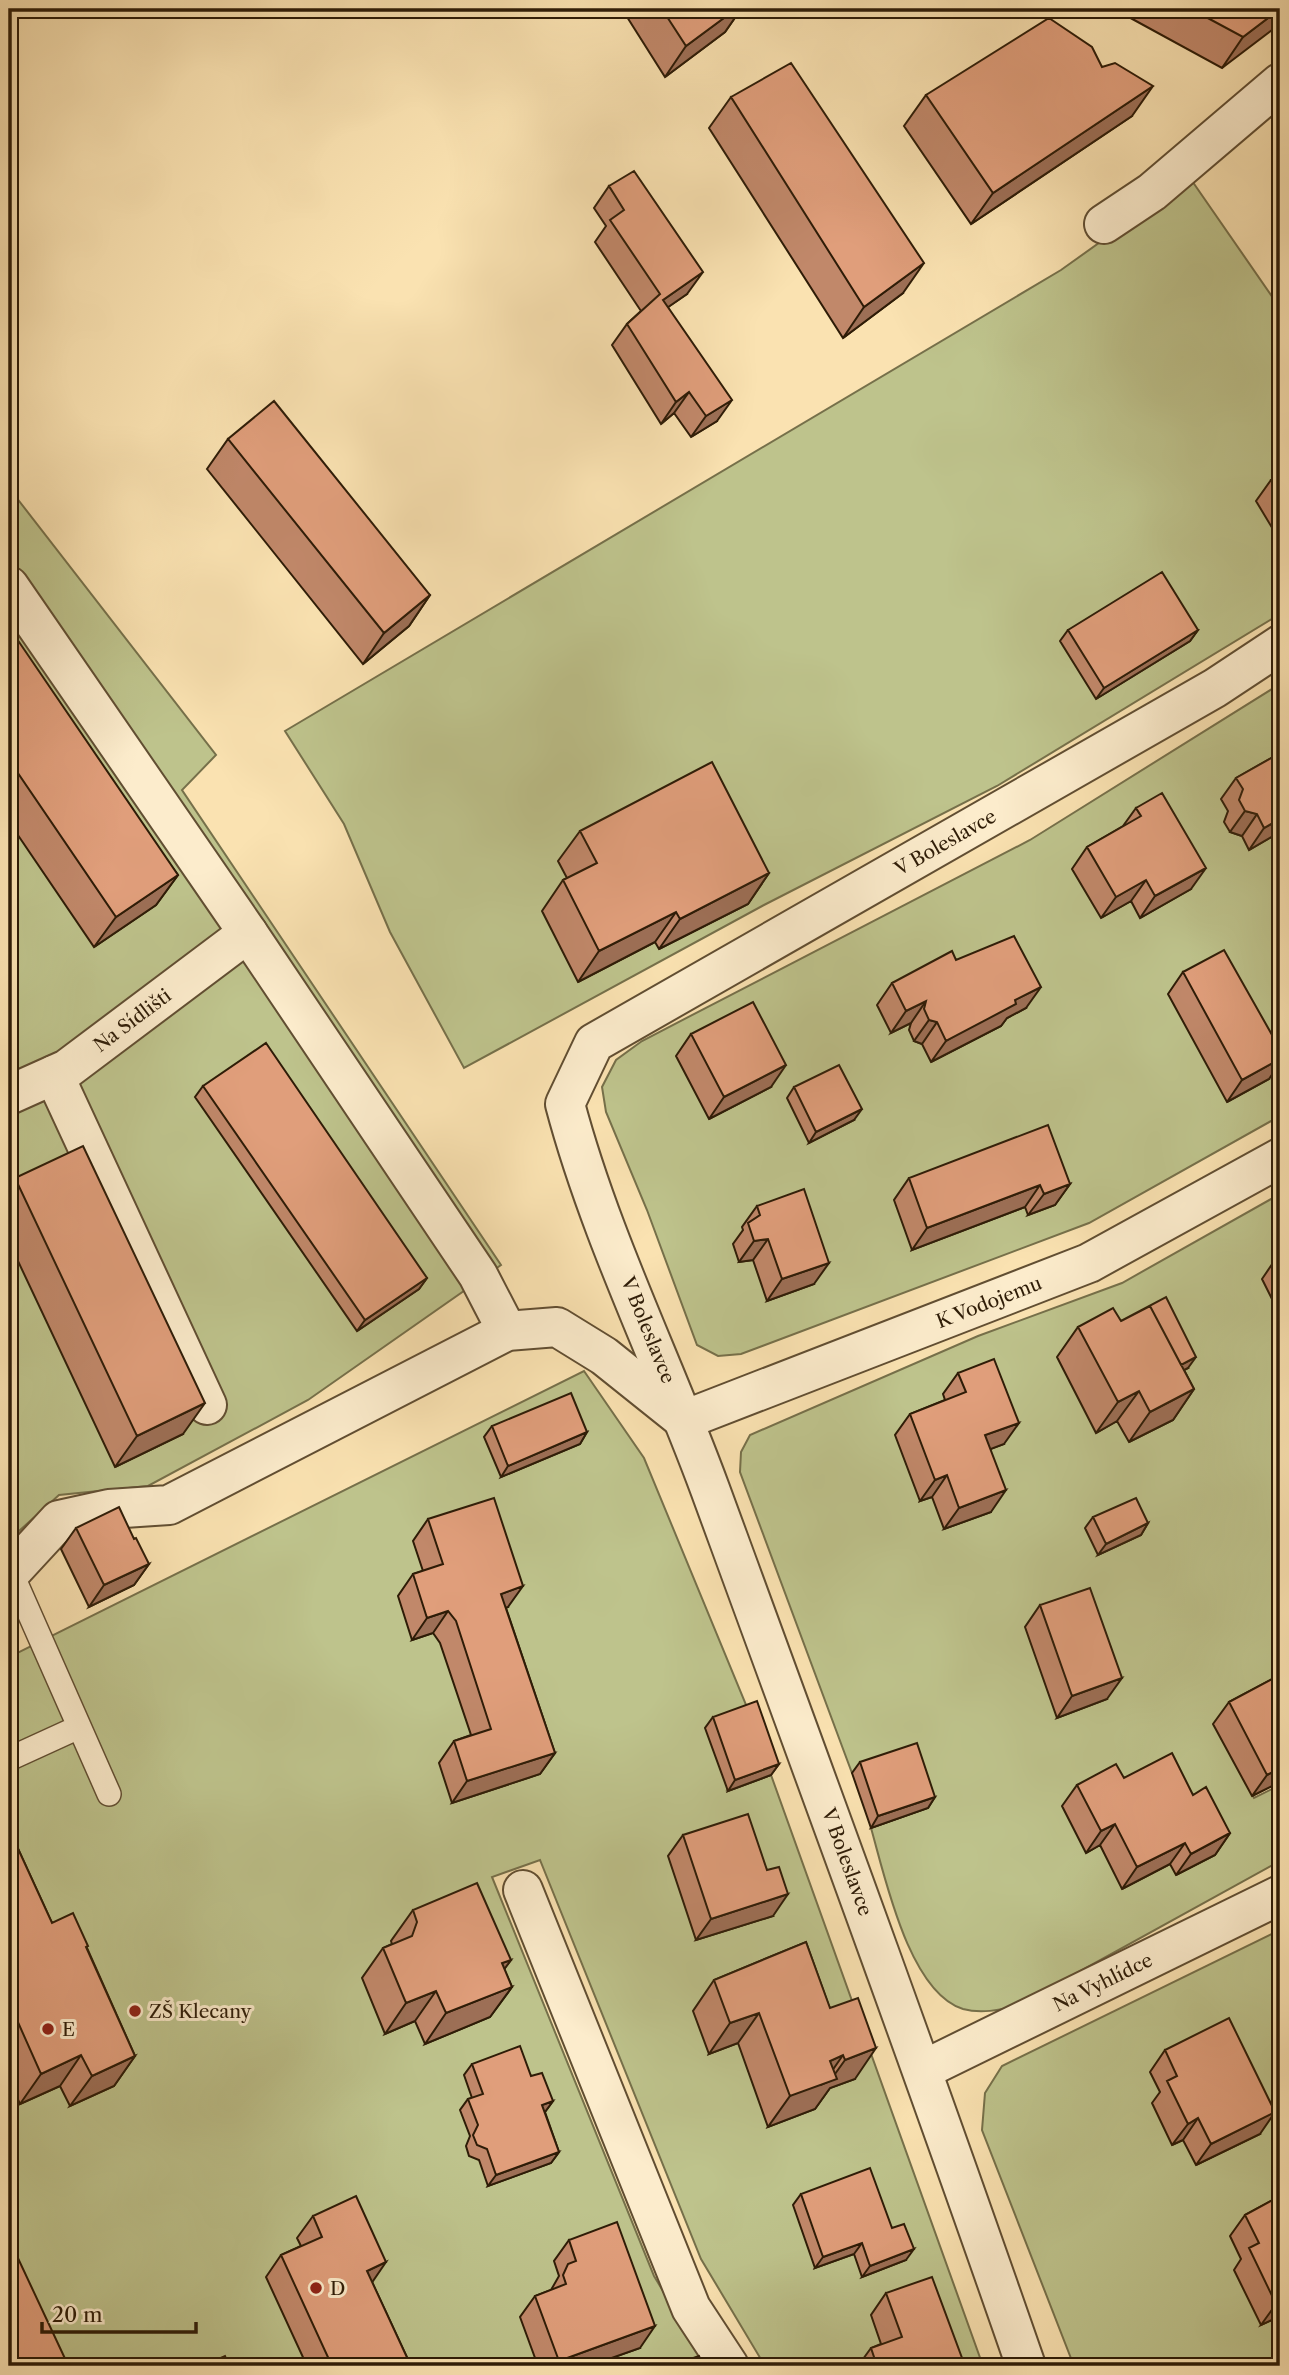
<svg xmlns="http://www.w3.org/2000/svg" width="1289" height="2375" font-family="'Libre Caslon Text',serif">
  <rect width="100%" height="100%" fill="#fae2b1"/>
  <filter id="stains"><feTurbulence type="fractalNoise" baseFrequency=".00286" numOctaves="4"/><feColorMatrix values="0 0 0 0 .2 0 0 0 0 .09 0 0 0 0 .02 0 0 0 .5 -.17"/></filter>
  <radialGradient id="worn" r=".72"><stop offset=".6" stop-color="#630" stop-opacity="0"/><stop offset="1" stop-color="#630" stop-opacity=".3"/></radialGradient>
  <path fill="#bec38c" stroke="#76704a" stroke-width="2" d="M1190,178L1280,308V614L997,786L764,905L464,1068L390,932L344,824L285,731L1061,270Z
    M9,488L216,755L182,790L501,1265L308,1400L148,1486L59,1495L9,1540Z
    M1280,684V1116L1089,1223L741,1354L718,1356L697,1345L647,1210L606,1112L602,1087L616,1060L642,1041L1030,840Z
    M1280,1194V1691L1215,1726L1254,1798L1280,1785V1861L1017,2006C999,2010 981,2014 963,2009C909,1992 885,1877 871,1828L927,1808L852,1773L740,1472L741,1452L750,1435L978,1336L1122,1283Z
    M584,1371L644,1458L749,1712L727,1790L771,1775L983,2366H765L701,2259L540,1860L492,1877L654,2276L708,2366H9V1657Z
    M1280,1930V2366H1074L982,2130L985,2093L1002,2066Z"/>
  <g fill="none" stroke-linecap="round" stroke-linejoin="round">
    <defs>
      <path id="service" d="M9,1575L11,1572L109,1794
        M9,1759L79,1727"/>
      <g id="minor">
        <path d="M1104,224L1152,192L1280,83"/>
        <path d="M9,586L248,933L478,1275L507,1331"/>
        <path d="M54,1075L207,1405"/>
        <path id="s1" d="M9,1095L67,1069L248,933"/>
        <path id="s2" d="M11,1572L59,1520L109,1509L169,1505L507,1331L557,1327L604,1356L684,1420L1089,1263L1280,1158"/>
        <path d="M523,1890L691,2308L729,2366"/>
        <path id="s3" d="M923,2070L1280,1895"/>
        <path id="s4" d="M1026,2366C924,2072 817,1781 710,1489C663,1361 600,1236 565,1104L594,1043L1215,688L1280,645"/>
      </g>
    </defs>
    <use href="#service" stroke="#614e32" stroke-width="26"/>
    <use href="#minor" stroke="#614e32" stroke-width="42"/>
    <use href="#service" stroke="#fceccc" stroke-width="23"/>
    <use href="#minor" stroke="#fceccc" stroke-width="38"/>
  </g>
  <path fill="#c1886a" stroke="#2e1c07" stroke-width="2" d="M622,9H741L725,32L665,77Z
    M1114,9H1280L1222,68Z
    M1102,67L1132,116L971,224L904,126L926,95Z
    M731,97L903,293L843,338L709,128Z
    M609,186L687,294L668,307L717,421L691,437L674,413L661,424L612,345L627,324L641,311L595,242L606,226L594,208Z
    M228,439L430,595L409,626L363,664L207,469Z
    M1280,474V541L1256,501L1271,480Z
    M1068,630H1198L1190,641L1096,699L1060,641Z
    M9,645L178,875L156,905L94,947L9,822Z
    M1280,753V832L1249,850L1242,836L1230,832L1224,822L1228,811L1221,799L1236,778Z
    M1136,808L1191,889L1140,918L1131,901L1101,918L1072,869L1087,847L1123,826Z
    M580,831L769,873L748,904L659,949L655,942L578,982L542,911L563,880L567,878L558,861Z
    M956,960L1026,1008L1007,1018L1001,1026L931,1062L922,1044L914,1041L909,1030L911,1023L891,1033L877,1005L892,983Z
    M1183,972L1269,1079L1227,1102L1168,994Z
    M691,1034L771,1087L709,1119L676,1056Z
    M203,1086L427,1278L419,1289L357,1331L195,1097Z
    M794,1087L854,1120L809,1143L787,1098Z
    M15,1178L183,1434L115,1467L9,1242V1187Z
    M909,1178L1070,1184L1055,1205L1028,1215L1025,1207L912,1250L894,1200Z
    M757,1206L814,1284L767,1301L753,1260L739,1262L733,1244L743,1230L742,1227Z
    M1280,1256V1315L1262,1279L1277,1257Z
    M1121,1321L1188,1368L1184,1370L1194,1389L1173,1420L1129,1442L1117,1421L1096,1433L1057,1357L1078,1327Z
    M958,1373L1004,1444L990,1449L991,1512L944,1529L932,1497L920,1501L895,1435L910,1414L945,1400L943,1394Z
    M492,1426L587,1432L580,1444L501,1477L484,1437Z
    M1093,1517L1148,1523L1141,1535L1098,1555L1085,1528Z
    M428,1519L508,1607L506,1608L555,1753L540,1774L452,1803L439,1763L454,1741L471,1735L440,1643L433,1633L412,1640L398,1596L413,1574L423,1571L413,1541Z
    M76,1528L149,1564L134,1585L89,1607L61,1549Z
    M1040,1605L1107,1699L1057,1718L1025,1627Z
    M1280,1675V1782L1252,1796L1213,1724L1229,1702Z
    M713,1717L779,1764L771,1775L728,1791L705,1728Z
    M860,1762L935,1797L928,1808L871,1828L852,1773Z
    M1124,1778L1193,1795L1230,1833L1215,1855L1176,1875L1170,1864L1122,1889L1100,1845L1086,1853L1062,1806L1077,1785Z
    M9,1829L52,1923L87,1948L135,2056L114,2086L70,2106L60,2086L20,2104L9,2080Z
    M683,1835L773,1916L696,1940L668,1856Z
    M413,1910L511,1960L504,1969L512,1987L490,2017L425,2044L415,2021L385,2034L362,1978L383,1948L392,1944L391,1941Z
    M806,1942L855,2079L830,2088L815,2109L768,2127L738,2043L709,2054L693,2011L714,1980Z
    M1165,2050L1260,2134L1196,2165L1183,2140L1172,2145L1152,2103L1160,2092L1150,2072Z
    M472,2064L531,2076L553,2101L545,2112L559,2152L551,2163L488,2186L479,2160L469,2156L466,2146L470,2136L460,2110L468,2099L472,2098L464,2075Z
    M801,2194L892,2228L906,2260L862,2277L854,2254L815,2268L793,2205Z
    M1280,2196V2328L1277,2329L1272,2320L1261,2325L1234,2270L1241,2259L1230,2236L1245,2215Z
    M313,2216L372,2282L411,2366H307L266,2277L281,2255L301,2246L297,2238Z
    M569,2240L640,2348L589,2366H538L520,2317L535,2296L551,2290L559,2276L554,2261Z
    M886,2293L965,2366H858L871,2348L881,2344L871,2315Z"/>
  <path fill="#9d6f56" stroke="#2e1c07" stroke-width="2" d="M736,9H741L725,32L665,77L686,46Z
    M1280,9V24L1222,68L1243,37Z
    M1153,86L1132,116L971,224L993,193Z
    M924,263L903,293L843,338L864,307Z
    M703,272L687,294L648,321L663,300Z
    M689,392L674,413L661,424L676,402Z
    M732,400L717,421L691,437L706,416Z
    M430,595L409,626L363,664L384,633Z
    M1198,630L1190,641L1096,699L1104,688Z
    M1245,811L1257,814L1242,836L1230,832Z
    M1280,819V832L1249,850L1264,828Z
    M1206,868L1191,889L1140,918L1155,896Z
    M769,873L748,904L659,949L680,919Z
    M178,875L156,905L94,947L116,917Z
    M1146,880L1131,901L1101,918L1116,897Z
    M676,912L655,942L578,982L599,951Z
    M1041,987L1026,1008L1007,1018L1001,1026L931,1062L946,1041L1015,1000Z
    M926,1001L911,1023L891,1033L906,1011Z
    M929,1020L937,1022L922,1044L914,1041Z
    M1280,1059V1063L1269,1079L1227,1102L1242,1080Z
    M786,1065L771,1087L709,1119L724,1097Z
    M862,1109L854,1120L809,1143L816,1132Z
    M1070,1184L1055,1205L1028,1215L1044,1194Z
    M1040,1185L1025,1207L912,1250L927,1228Z
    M768,1239L753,1260L739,1262L754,1241Z
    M829,1263L814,1284L767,1301L782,1279Z
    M427,1278L419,1289L357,1331L365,1320Z
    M1196,1357L1188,1368L1155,1386L1163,1374Z
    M1194,1389L1173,1420L1129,1442L1150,1412Z
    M1139,1391L1117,1421L1096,1433L1118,1402Z
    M205,1403L183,1434L115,1467L137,1436Z
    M1019,1423L1004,1444L970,1457L985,1435Z
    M587,1432L580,1444L501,1477L508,1466Z
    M947,1475L932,1497L920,1501L935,1480Z
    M1006,1490L991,1512L944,1529L959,1508Z
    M1148,1523L1141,1535L1098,1555L1106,1544Z
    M149,1564L134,1585L89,1607L104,1585Z
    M523,1586L508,1607L486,1615L501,1594Z
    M448,1611L433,1633L412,1640L427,1618Z
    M1122,1678L1107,1699L1057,1718L1072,1696Z
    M555,1753L540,1774L452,1803L467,1781Z
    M779,1764L771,1775L728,1791L735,1780Z
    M1280,1768V1782L1252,1796L1267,1775Z
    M935,1797L928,1808L871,1828L878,1816Z
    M1115,1824L1100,1845L1086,1853L1101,1831Z
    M1230,1833L1215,1855L1176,1875L1191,1854Z
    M1185,1843L1170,1864L1122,1889L1137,1867Z
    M788,1894L773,1916L696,1940L711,1919Z
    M511,1960L489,1990L502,1963Z
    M512,1987L490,2017L425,2044L446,2013Z
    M436,1991L415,2021L385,2034L406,2003Z
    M759,2013L738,2043L709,2054L730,2023Z
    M876,2048L855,2079L830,2088L815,2109L768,2127L790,2096L830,2061L843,2055L823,2084L830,2081L845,2060Z
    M81,2055L60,2086L20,2104L41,2074Z
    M135,2056L114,2086L70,2106L92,2076Z
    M553,2101L545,2112L534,2116L542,2105Z
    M1275,2112L1260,2134L1196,2165L1211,2144Z
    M1198,2118L1183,2140L1172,2145L1188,2124Z
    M559,2152L551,2163L488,2186L496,2175Z
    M862,2243L854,2254L815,2268L823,2257Z
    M914,2249L906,2260L862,2277L870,2266Z
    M386,2262L371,2284L367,2271Z
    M1280,2301V2308L1272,2320L1261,2325L1276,2304Z
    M655,2326L640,2348L589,2366H555L559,2361Z"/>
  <path fill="#e09e7b" stroke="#2e1c07" stroke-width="2" d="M662,9H736L686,46Z
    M1191,9H1280L1243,37Z
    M1049,18L1092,47L1102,67L1115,63L1153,86L993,193L926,95Z
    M791,63L924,263L864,307L731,97Z
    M634,171L703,272L663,300L732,400L706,416L689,392L676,402L627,324L660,294L610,220L624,210L609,186Z
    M274,401L430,595L384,633L228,439Z
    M1280,474V495L1271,480Z
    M1162,572L1198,630L1104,688L1068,630Z
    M17,639L178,875L116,917L9,760V645Z
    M1280,753V819L1264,828L1257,814L1245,811L1239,800L1243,789L1236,778Z
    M712,762L769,873L680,919L676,912L599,951L563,880L597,863L580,831Z
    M1162,793L1206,868L1155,896L1146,880L1116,897L1087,847L1141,816L1136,808Z
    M1014,936L1041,987L1015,1000L1016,1004L946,1041L937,1022L929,1020L924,1009L926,1001L906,1011L892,983L952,951L956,960Z
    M1224,950L1280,1049V1059L1242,1080L1183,972Z
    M753,1002L786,1065L724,1097L691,1034Z
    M266,1043L427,1278L365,1320L203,1086Z
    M839,1065L862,1109L816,1132L794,1087Z
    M1048,1125L1070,1184L1044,1194L1040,1185L927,1228L909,1178Z
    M83,1146L205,1403L137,1436L15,1178Z
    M804,1189L829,1263L782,1279L768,1239L754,1241L748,1223L760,1215L757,1206Z
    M1166,1297L1196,1357L1181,1365L1150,1306L1121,1321Z
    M1150,1306L1194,1389L1150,1412L1139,1391L1118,1402L1078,1327L1113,1308L1121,1321Z
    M994,1359L1019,1423L985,1435L1006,1490L959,1508L947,1475L935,1480L910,1414L966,1392L958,1373Z
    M571,1393L587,1432L508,1466L492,1426Z
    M494,1498L523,1586L501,1594L555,1753L467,1781L454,1741L491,1729L456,1621L448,1611L427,1618L413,1574L443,1564L428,1519Z
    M1136,1498L1148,1523L1106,1544L1093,1517Z
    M119,1507L134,1539L136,1538L149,1564L104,1585L76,1528Z
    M1090,1588L1122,1678L1072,1696L1040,1605Z
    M1280,1675V1768L1267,1775L1229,1702Z
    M757,1701L779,1764L735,1780L713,1717Z
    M917,1743L935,1797L878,1816L860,1762Z
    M1172,1753L1193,1795L1206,1787L1230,1833L1191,1854L1185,1843L1137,1867L1115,1824L1101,1831L1077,1785L1116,1764L1124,1778Z
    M748,1814L767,1870L779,1867L788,1894L711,1919L683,1835Z
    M9,1829L52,1923L73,1913L88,1946L86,1947L135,2056L92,2076L81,2055L41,2074L9,2002Z
    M477,1883L511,1960L502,1963L512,1987L446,2013L436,1991L406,2003L383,1948L412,1936L417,1922L413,1910Z
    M806,1942L830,2008L858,1998L876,2048L845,2060L843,2055L830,2061L837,2079L790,2096L759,2013L730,2023L714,1980Z
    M1229,2018L1275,2112L1211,2144L1198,2118L1188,2124L1167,2081L1177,2076L1165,2050Z
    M520,2046L531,2076L542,2073L553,2101L542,2105L559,2152L496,2175L487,2149L477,2145L473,2135L478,2125L468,2099L483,2094L472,2064Z
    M870,2168L892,2228L904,2224L914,2249L870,2266L862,2243L823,2257L801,2194Z
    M356,2196L386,2262L367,2271L411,2366H332L281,2255L322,2237L313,2216Z
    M1280,2196V2301L1276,2304L1249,2248L1259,2243L1245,2215Z
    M617,2222L655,2326L559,2361L535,2296L566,2284L563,2275L568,2264L576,2261L569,2240Z
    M9,2239L68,2365L65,2366H9Z
    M932,2277L965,2366H870L874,2357L871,2348L902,2337L886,2293Z
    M225,2356L229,2366H202Z
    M699,2356L703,2366H670Z"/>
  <g fill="#8f2418" stroke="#fceccc" stroke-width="2.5">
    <circle cx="135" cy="2011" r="7"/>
    <circle cx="48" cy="2029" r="7"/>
    <circle cx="316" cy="2288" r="7"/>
  </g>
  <g text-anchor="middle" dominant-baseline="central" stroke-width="6" stroke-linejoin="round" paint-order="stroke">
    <g font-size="19" fill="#2e1c07" stroke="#fceccc">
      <text stroke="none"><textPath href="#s4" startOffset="1816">V Boleslavce</textPath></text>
      <text stroke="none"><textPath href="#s1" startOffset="145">Na Sídlišti</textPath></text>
      <text stroke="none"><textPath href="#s2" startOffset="1097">K Vodojemu</textPath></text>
      <text transform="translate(648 1330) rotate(68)">V Boleslavce</text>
      <text transform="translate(847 1862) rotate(70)">V Boleslavce</text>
      <text stroke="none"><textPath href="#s3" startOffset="200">Na Vyhlídce</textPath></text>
    </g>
    <g font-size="19" fill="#2e1c07" stroke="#fceccc" text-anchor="start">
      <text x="149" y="2011">ZŠ Klecany</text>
      <text x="62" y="2029">E</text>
      <text x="330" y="2288">D</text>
    </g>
  </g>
  <rect width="1289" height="2375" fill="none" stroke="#fae2b1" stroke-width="35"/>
  <rect x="10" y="10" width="1268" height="2354" fill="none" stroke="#2e1c07" stroke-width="3.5"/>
  <rect x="18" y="18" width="1254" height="2340" fill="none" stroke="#2e1c07" stroke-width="2"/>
  <path d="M42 2322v10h154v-10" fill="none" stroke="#2e1c07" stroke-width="3.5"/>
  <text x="52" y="2322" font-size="21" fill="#2e1c07" stroke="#fceccc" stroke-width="5" paint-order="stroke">20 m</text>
  <rect width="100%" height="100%" filter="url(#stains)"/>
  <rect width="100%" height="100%" fill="url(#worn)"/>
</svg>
